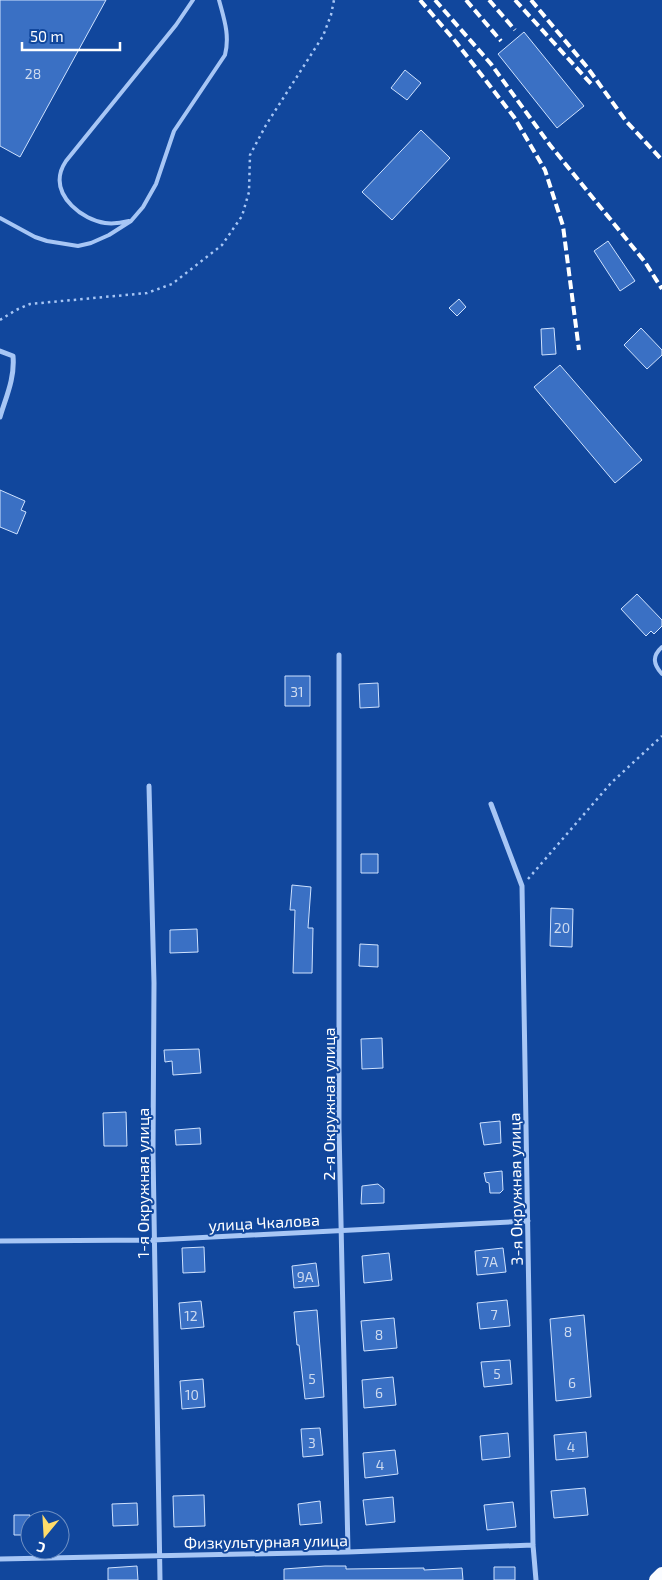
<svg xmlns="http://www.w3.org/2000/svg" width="662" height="1580" font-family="'Exo 2',sans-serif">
  <rect width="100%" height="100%" fill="#11479d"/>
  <path fill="#3a70c4" stroke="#cfe2fe" d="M0,0H106L20,157L0,146Z
    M524,32L584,106L557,128L498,54Z
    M405,70L421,83L407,100L391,88Z
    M421,130L450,158L392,220L362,192Z
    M608,241L635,281L620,291L594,251Z
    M459,299L466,307L457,316L449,308Z
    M554,328L556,354L542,355L541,329Z
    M641,328L662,350V355L647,369L624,345Z
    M560,365L642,460L615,483L534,387Z
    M0,490L25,501L21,510L26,512L17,534L0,527Z
    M637,594L662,620V626L654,634L651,631L646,636L621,609Z
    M285,676H310V706H285Z
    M378,683L379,707L360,708L359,684Z
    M361,854H378V873H361Z
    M292,885L311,887L308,928H313L312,973H293L295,910H290Z
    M551,908L573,909L572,947L550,946Z
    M197,929L198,952L170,953V930Z
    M360,944L378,945V967L359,966Z
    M382,1038L383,1068L362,1069L361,1039Z
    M199,1049L201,1073L173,1075L172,1061L165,1062L164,1050Z
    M126,1112L127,1146H104L103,1113Z
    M500,1121L501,1143L484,1145L480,1123Z
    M200,1128L201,1144L176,1145L175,1130Z
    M502,1171L503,1190L500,1193H490L489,1183L486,1182L484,1173Z
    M378,1184L384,1189V1203L361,1204L362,1186Z
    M204,1247L205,1272L183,1273L182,1248Z
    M503,1248L506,1272L477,1275L475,1251Z
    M389,1253L392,1280L364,1283L362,1256Z
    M316,1263L319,1286L294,1288L292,1266Z
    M507,1300L510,1326L480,1329L477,1303Z
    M201,1301L204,1327L181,1329L179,1303Z
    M317,1310L324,1397L305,1399L299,1345H297L294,1312Z
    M584,1315L591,1397L556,1401L550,1319Z
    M394,1318L397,1348L364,1351L361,1321Z
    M510,1360L512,1384L484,1387L481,1362Z
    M393,1377L396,1405L364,1408L362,1380Z
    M203,1379L205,1407L182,1409L180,1381Z
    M320,1428L323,1455L303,1457L301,1429Z
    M586,1432L588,1457L556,1460L554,1435Z
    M508,1433L510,1457L482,1460L480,1436Z
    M395,1450L398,1474L365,1478L363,1453Z
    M585,1488L588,1515L554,1518L551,1491Z
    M204,1495L205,1526L174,1527L173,1496Z
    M393,1497L395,1522L366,1525L363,1500Z
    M320,1501L322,1523L300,1525L298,1504Z
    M513,1502L516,1527L487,1530L484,1505Z
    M137,1503L138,1525L113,1526L112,1504Z
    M14,1515H30V1535H14Z
    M137,1566L138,1580H108V1568Z
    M325,1566H346V1569L424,1568V1570L462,1568L463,1580H284V1569Z
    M494,1567H515V1580H494Z"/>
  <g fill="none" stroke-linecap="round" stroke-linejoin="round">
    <path stroke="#a7c6f5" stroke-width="2.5" stroke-dasharray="2.5 4" stroke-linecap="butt" d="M0,320L16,310L30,304L147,293L172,284L222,245L242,216L249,192L250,155L266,125L323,36L331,15L334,0
      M528,879L611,783L662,736"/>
    <path stroke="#a7c6f5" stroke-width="4" d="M0,218L35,237L47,241L78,246L91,243L109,235L131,221L143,207L156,184L174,131L225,55C230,35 224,19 219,0
      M129,221C121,223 113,224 105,223C83,220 53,197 61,171C62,168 64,164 66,161L176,25L193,0
      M662,647C652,656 653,664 662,674"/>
    <path stroke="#a7c6f5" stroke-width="5" d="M0,351L13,356C15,378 6,397 0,417
      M339,655V1128L348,1552
      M149,786L154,983L153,1152L160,1580
      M491,804L522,886L533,1545L536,1580
      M0,1241L154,1240L528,1221
      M0,1559L348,1552L533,1545"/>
    <path stroke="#fafcff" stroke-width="14" d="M656,1580L662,1574"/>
    <path stroke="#fff" stroke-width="4" stroke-dasharray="9 4" stroke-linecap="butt" d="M420,0L456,42L514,117L545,170L563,226L579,350
      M435,0L491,64L550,145L645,262L662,289
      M466,0L501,41
      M489,0L515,30
      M515,0L593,86
      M531,0L587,67L626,121L662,160"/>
  </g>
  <g text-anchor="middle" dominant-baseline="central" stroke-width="4" stroke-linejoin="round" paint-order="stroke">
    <g font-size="14" fill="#cedbf0">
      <text x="33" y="73">28</text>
      <text x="297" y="691">31</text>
      <text x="562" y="927">20</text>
      <text x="490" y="1261">7А</text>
      <text x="305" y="1276">9А</text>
      <text x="494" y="1314">7</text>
      <text x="191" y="1315">12</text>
      <text x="568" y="1331">8</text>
      <text x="379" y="1334">8</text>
      <text x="497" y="1373">5</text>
      <text x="312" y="1378">5</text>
      <text x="572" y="1382">6</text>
      <text x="379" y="1392">6</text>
      <text x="192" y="1394">10</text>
      <text x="312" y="1442">3</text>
      <text x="571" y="1446">4</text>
      <text x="380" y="1464">4</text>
    </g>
    <g font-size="16" fill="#fff" stroke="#11479d">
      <text transform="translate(328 1104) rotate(-90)">2-я Окружная улица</text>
      <text transform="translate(142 1183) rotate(-90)">1-я Окружная улица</text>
      <text transform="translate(515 1189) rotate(-91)">3-я Окружная улица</text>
      <text transform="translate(264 1222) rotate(-3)">улица Чкалова</text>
      <text transform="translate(266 1541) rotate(-1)">Физкультурная улица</text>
    </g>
  </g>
  <g transform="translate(45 1535) rotate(198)"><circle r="24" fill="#11479d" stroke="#7091c4"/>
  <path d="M0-4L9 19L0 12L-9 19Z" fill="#ffdc6a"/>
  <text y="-8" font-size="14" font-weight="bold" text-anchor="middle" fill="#ffffff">С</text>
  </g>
  <path d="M22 42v8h98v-8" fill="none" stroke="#ffffff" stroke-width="2.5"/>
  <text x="30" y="42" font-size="15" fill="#ffffff" stroke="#11479d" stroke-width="4" paint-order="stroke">50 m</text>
</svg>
